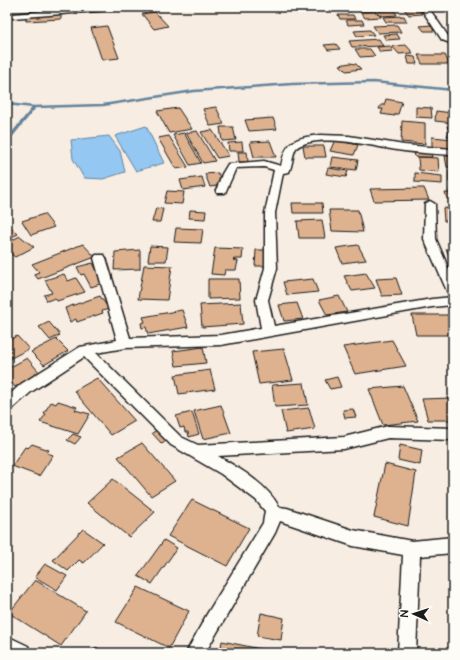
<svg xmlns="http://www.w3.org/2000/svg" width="460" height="660" font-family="'Architects Daughter',sans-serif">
  <rect width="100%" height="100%" fill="#f7ede2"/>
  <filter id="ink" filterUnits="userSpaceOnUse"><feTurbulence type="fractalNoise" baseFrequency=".025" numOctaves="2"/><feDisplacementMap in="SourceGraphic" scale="8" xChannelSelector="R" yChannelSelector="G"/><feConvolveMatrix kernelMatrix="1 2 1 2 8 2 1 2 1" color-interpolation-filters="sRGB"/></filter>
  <g filter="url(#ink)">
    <path fill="#94c7f1" stroke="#64839c" d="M146,126L164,163L136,171L115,136Z
      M109,136L120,151L125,172L103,179L84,178L73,159L71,140Z"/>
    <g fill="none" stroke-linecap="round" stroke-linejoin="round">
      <path stroke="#64839c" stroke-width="2.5" d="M7,104L34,107L103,105L194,91L292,84L374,82L453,90
        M32,110L34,107"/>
      <path stroke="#64839c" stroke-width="3.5" d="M7,141L33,109"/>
    </g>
    <path fill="#deb28f" stroke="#1c1c1c" d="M334,7H349L351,11H337Z
      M418,8L422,14L409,15L404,9Z
      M394,10L397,15L381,16L378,11Z
      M375,11L381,17L365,18L360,12Z
      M155,12L168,26L154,29L142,14Z
      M61,14V19L26,21V16Z
      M338,15H353L355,19H340Z
      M404,16L407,22H386L383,17Z
      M346,20H362L364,24L348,25Z
      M397,25L401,32L378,33L373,26Z
      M431,25L434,31H424L420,26Z
      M107,26L119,58L102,60L91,28Z
      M370,30L374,35L357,36L354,31Z
      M397,34L400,39L386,40L383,35Z
      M379,39L383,46L352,47L349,41Z
      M336,44L340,49L328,50L324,45Z
      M406,45L413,53L399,54L392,46Z
      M390,46L393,51L380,52L377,47Z
      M355,49H370L375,56L360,57Z
      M418,55H445L449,64H422Z
      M407,56L415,57L417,64H409Z
      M350,63L356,64L361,69L346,71L340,65Z
      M386,99L402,102L398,114H395V116L381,114L383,109H379L381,105H384Z
      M216,107L224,124L210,126L203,109Z
      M416,107L431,108L432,118L416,117Z
      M178,108L192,129L169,133L157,111Z
      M436,111L452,113L453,123L435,121Z
      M273,118L277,129L249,131L245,120Z
      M402,121L425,123V144L401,142Z
      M447,126L453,127V137L447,136L449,132Z
      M220,127H233L236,140L222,141Z
      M212,130L229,156L217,158L201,132Z
      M197,131L215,161L203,163L186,133Z
      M184,133L201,163L190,165L173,135Z
      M169,136L188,167L176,169L158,138Z
      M432,137L453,139V149L432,147Z
      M335,140L358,145L354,155L330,151Z
      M270,141L276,157H254L250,142Z
      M242,142L243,151H229L228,143Z
      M303,146H324L326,157H305Z
      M238,152H247L248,162H239Z
      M414,152L431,153L432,157H415Z
      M445,156H453V168L447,167Z
      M332,157L358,160L356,170L330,167Z
      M418,157L438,158L439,172L419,170Z
      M328,168L348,171L346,177L326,174Z
      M449,170H453V182H449Z
      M218,173L223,185L210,187L205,174Z
      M415,173L442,176V184L415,182Z
      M202,177L205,187L183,190L180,180Z
      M424,188L429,200L374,201L370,189Z
      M449,190H453V199H447L445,193H451Z
      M167,191L184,192L182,204L164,203Z
      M292,203H322L323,213H293Z
      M156,208L163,209L160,222H152Z
      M443,208L453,209V221H444Z
      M190,210L206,211L205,219L189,218Z
      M329,210H358L363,232L332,231Z
      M44,214L54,227L31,235L22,221Z
      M322,220L325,238H299L297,221Z
      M10,226L18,234L7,239V228Z
      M176,228L203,229L201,243L174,242Z
      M20,236L34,247L15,257L7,251V243Z
      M83,244L95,257L38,279L34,274L39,272L32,264Z
      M358,245L366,260L342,263L336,248Z
      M150,246L168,247L166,261H148Z
      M215,248L243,249L242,259H234L233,260L238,261L236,270H225L224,275L211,274Z
      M446,249H453V263Z
      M140,250V269L114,270L115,252Z
      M256,250H266L265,266H255Z
      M93,263L103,283L91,287L84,274L81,275L77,267Z
      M144,265L172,266L167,300L138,299Z
      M366,273L375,288L352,291L344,276Z
      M64,274L68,281L76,278L85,292L57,301L55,298L47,301L44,295L52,293L45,280Z
      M396,278L402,295L382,296L376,279Z
      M208,279H239L240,298L208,299Z
      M313,279L318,292L287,295L283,282Z
      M100,296L109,309L102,311L103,313L77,322L76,319L70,322L65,308Z
      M339,296L347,312L327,315L319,300Z
      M241,303L243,324L202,327L200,305Z
      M297,303L303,319L284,321L279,305Z
      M182,310L188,327L148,334L146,327L142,328L141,323L145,322L143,317Z
      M412,315H453V335H416Z
      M49,322L60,335L50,340L39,327Z
      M17,336L29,349L7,360V341Z
      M56,339L68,351L44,365L31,352Z
      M392,340L406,366L355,374L343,347Z
      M203,347L206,363L176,366L173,351Z
      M284,349L293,380L259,384L252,352Z
      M27,358L40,373L15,387L7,378V369Z
      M210,370L215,389L179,394L175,375Z
      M337,377L341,387L330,389L325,380Z
      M97,378L135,421L111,435L74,391Z
      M304,383L308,405L275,407L272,385Z
      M403,386L418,421L383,425L369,389Z
      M453,398V420H428L422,399Z
      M58,401L77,407L75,410L90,414L78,434L40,422L46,414L44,413L51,402L56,404Z
      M221,405L231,433L203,439L194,411Z
      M309,408L315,429L286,433L281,411Z
      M353,409L356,417L345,418L343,410Z
      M192,412L199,434L189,437L188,432H185L184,427L180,428L176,416Z
      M161,428L170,438L162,444L152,433Z
      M73,434L81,437L75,444L67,440Z
      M142,443L175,481L151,496L118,457Z
      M32,444L49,450L47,453L53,455L39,476L12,466L25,447L28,448Z
      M400,445L422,450L420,465L398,460Z
      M385,464L416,472L408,526L374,517Z
      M113,479L155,512L129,537L87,503Z
      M192,500L249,528L227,566L168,536Z
      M83,529L103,543L84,563L79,560L68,571L53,560Z
      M164,540L177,548L152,584L138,576Z
      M45,564L67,576L57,590L35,577Z
      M35,580L86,611L61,646L9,613Z
      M138,587L189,611L169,648L116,622Z
      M261,613L284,618L281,640L257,636Z
      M222,641L265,650L264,653H220Z
      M96,647L106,653H92Z"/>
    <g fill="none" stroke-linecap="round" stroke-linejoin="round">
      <defs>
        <path id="street" d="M84,7H126L122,9L13,18L9,16L13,14Z
          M420,7H428L448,36L453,39V44L442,40Z
          M320,135L349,136L404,145L453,149V155C437,154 420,153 404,151C378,148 318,131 296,148C292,155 293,164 289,172L283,173L275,213L277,268L268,300L274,326L432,299L453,297V305L432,307L221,345L125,348L96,353L181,437L198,445L344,437L388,426L453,428V440L388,438L344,449L218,456C240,469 267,484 279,507L287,508L353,530L412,541L453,537V553L420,556L416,653H398L403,555L353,546L280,521L275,533L205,653H186L207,614L263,523L265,511L256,500L221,474L171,445L84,357L31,392L12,409L7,411V397L21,384L80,347L117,340L94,258L96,255H104L106,258L130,338L221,335L261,328L256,300L265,268V213L274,170L264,167L236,168L225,193H217L216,191L222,174L228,164L264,161L281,166C286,140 295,138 320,135Z
          M430,201L435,204L436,239L453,279V295L449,294L447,291L424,239L425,204Z
          M7,636L28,646L30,653H7Z"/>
      </defs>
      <use href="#street" stroke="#1c1c1c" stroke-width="3"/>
      <use href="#street" fill="#fdfcf7" fill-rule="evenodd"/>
    </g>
  </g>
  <rect width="460" height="660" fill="none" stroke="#fdfcf7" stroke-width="24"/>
  <rect x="12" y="12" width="436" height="636" fill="none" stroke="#1c1c1c" stroke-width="1.5" filter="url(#ink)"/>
  <g transform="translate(414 614) rotate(273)" stroke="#fdfcf7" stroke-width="3" paint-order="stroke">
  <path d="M0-3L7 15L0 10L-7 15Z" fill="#1c1c1c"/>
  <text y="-6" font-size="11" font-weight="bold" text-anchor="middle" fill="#1c1c1c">N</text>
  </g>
</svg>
